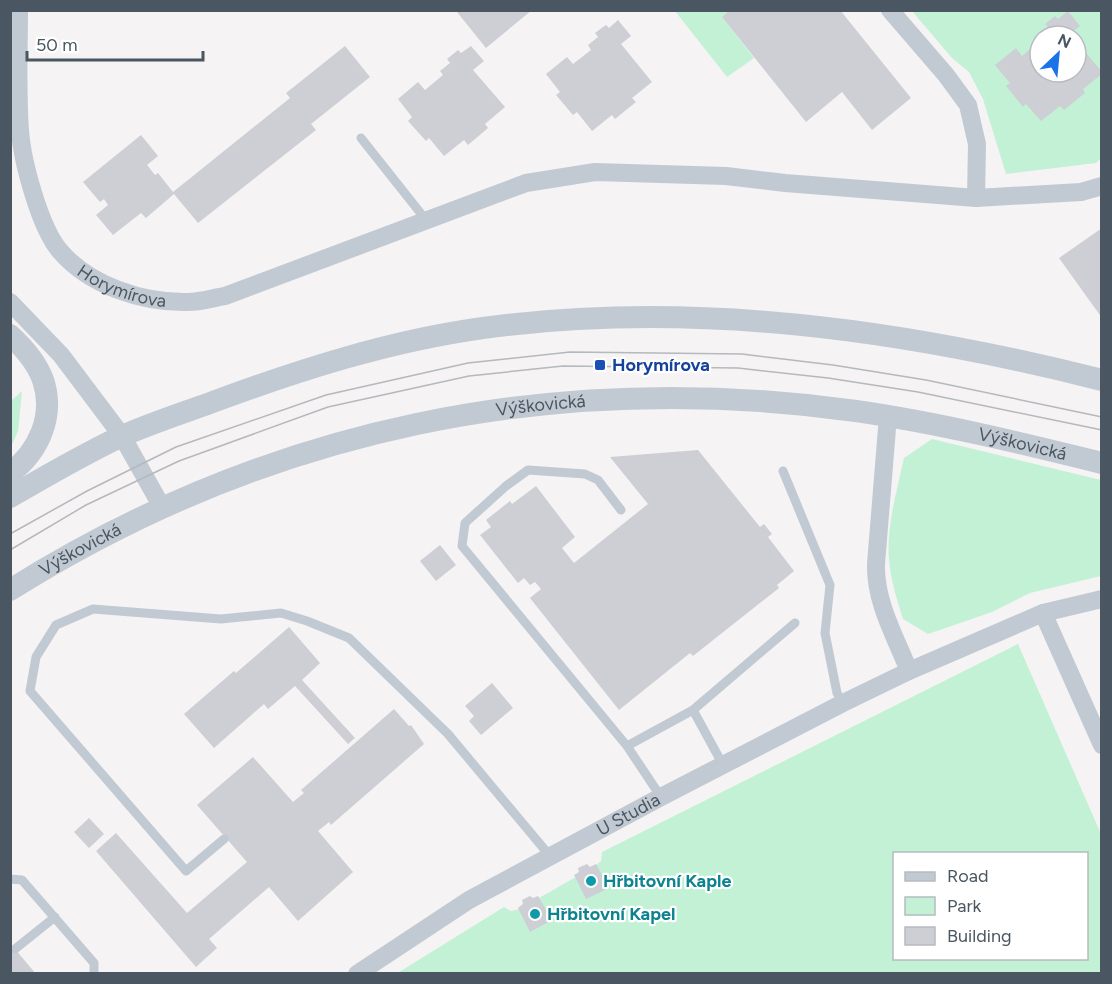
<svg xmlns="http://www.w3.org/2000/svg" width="1112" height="984" font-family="Figtree,sans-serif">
  <rect width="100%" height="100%" fill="#f5f3f3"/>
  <path fill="#c3f1d5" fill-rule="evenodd" d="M675,11H730L722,17L754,58L727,77Z
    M912,11H1101V158L1096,163L1006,174L983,99L969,72L952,58ZM1040,36H1076V72H1040Z
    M22,391L18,431L11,447V401Z
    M932,439L1101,480V576L1030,593L992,612L928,634L903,619C897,600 891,581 889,560C886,528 897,490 904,458Z
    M1018,644L1101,834L1100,973L396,974L504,907L511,911L520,909L595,866L601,861L602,852ZM894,854H1086V958H894Z"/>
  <path fill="#cdcfd5" d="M459,10H532L486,48L457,12Z
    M730,10H840L911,98L872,130L842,92L806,122L722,17Z
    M1068,11L1080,26L1070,34L1072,36H1040V40L1037,36L1048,27L1045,24L1055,16L1058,19Z
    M618,20L631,36L621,44L652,82L632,98L636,102L615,119L612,115L592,131L577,112L573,115L556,95L560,92L546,74L567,57L573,64L591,50L588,45L598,37L595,33L606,25L609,28Z
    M1040,41V72H1076V41L1102,72V74L1083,89L1085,93L1064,110L1060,106L1041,121L1026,104L1023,107L1006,86L1010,83L995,65L1016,48L1022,56Z
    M345,46L370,77L311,124L316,130L198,223L174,194L146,218L141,213L113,235L96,215L108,205L104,199L100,202L83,182L141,135L158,156L147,165L155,175L158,173L173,192L290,98L286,93Z
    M471,46L484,61L473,70L505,107L485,124L488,128L468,145L464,140L444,156L429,138L426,141L408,121L412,117L398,99L418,82L425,90L443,75L440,71L450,63L447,59L458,50L461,53Z
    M1102,228V318L1059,258Z
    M698,450L760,527L764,524L772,534L768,537L794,571L777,585L779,588L693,656L690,653L619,710L530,598L541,589L535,582L530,585L524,578L518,583L480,535L491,527L486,520L510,501L512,504L536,486L575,537L562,548L574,563L648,504L610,457Z
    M440,545L456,565L436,581L420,561Z
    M289,627L320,663L302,680L355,738L348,744L295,686L268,709L264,704L214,748L184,714L234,671L236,673Z
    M492,683L513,708L481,735L469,721L474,716L465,706Z
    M394,709L409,726L411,725L424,744L331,825L329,822L318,831L353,872L298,921L269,887L209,939L217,948L196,967L96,851L116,833L187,913L247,862L197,805L253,757L293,802L304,793L301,790Z
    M89,818L104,834L89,848L74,832Z
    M587,864L590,867L596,864L609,888L586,899L574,875L579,872L578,868Z
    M530,896L533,898L538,896L552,920L530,932L518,908L523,904L522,900Z
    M10,944L15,949L36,974H10Z"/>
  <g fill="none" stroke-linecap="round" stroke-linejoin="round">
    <path stroke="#c1cad2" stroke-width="9" d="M361,138L426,220
      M783,471L830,585L825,633L837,693L843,703
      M621,510L598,480L585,474L528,470L506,486L465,523L462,546L627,746L661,797
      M627,746L693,710
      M723,765L693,710L795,623
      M224,839L186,871L30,691L36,657L56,625L93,609L221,619L281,613L307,621L349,638L448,734L550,856
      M10,879L22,880L94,963V974
      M15,949L55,917"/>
    <g stroke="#c1cad2" stroke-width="18">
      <path id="s1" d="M19,10C19,50 17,90 20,130C22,161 40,228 60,251C90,286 143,303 188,302C200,302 213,298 225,296L526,183L595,172L726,176L785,183L976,198L1081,192L1102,186"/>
      <path d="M890,10L946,75L968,105L977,144L976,198"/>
      <path d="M10,302L61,355L122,436L163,509"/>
      <path d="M888,416L876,564C875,602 895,636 909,671"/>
      <path d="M1043,613L1102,745"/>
      <path id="s2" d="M357,974L469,900L661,797L843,703L909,671L1043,613L1102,599"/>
    </g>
    <g stroke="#c1cad2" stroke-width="22">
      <path d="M10,335C23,347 37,363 43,380C55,415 39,452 10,473"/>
      <path d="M10,497C46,476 82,455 120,437C149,424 180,414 210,403C299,370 389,341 483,328C691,300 900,329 1102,380"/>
      <path id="s3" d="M10,590C268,428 555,369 856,411C939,423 1021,443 1102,463"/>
    </g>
    <path stroke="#b5b8bd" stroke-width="1.5" d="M10,534L87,491L176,447L326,395L468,363L570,352L742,354L833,365L926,380L1102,417
      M10,550L86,505L179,461L328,407L469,376L563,366L738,368L828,378L918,392L1102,430"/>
  </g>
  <rect fill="#1a4fb4" stroke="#fff" stroke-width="2" x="594" y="359" width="12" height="12" rx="3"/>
  <g fill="#0f9aa8" stroke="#fff" stroke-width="2">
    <circle cx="591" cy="881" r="6"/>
    <circle cx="535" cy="914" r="6"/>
  </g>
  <g text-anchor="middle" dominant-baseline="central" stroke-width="4.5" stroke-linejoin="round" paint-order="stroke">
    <g font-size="18" fill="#4a5661" stroke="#fff">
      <text stroke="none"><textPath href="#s1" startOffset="322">Horymírova</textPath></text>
      <text stroke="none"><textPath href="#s3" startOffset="567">Výškovická</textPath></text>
      <text stroke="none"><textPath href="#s3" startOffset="1053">Výškovická</textPath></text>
      <text stroke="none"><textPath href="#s3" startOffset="81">Výškovická</textPath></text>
      <text stroke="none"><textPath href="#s2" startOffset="315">U Studia</textPath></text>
    </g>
    <g font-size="18" font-weight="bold" fill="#164399" stroke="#fff" text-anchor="start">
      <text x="612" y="365">Horymírova</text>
    </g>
    <g font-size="18" font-weight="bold" fill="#0d838f" stroke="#fff" text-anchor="start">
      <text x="603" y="881">Hřbitovní Kaple</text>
      <text x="547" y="914">Hřbitovní Kapel</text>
    </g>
  </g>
  <rect width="1112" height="984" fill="none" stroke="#4a5661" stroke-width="24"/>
  <rect x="893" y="852" width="195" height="108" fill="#ffffff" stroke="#b7bbc0" stroke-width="1.5"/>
  <rect x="905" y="872" width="30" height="9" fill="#c1cad2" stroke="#b7bbc0" stroke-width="1.5"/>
  <text x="947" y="882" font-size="18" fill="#4a5661">Road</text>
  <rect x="905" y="897" width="30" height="18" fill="#c3f1d5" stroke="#b7bbc0" stroke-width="1.5"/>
  <text x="947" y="912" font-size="18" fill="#4a5661">Park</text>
  <rect x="905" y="927" width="30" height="18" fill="#cdcfd5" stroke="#b7bbc0" stroke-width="1.5"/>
  <text x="947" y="942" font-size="18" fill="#4a5661">Building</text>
  <g transform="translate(1058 54) rotate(26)"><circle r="28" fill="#ffffff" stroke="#b7bbc0" stroke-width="1.5"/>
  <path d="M0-4.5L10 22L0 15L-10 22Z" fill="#1a73e8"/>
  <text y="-9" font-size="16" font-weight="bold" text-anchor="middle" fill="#4a5661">N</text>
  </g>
  <path d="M27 51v9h176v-9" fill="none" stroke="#4a5661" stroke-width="3"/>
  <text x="36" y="51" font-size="18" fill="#4a5661" stroke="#ffffff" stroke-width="4.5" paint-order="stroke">50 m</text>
</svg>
